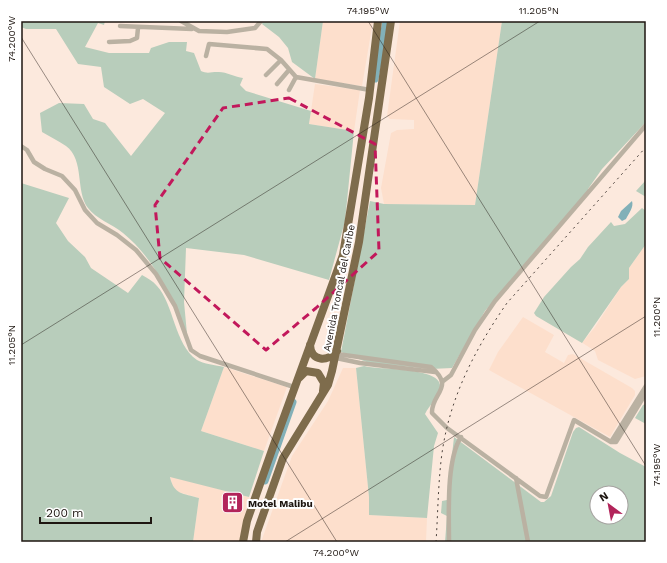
<svg xmlns="http://www.w3.org/2000/svg" width="667" height="563" font-family="'Work Sans',sans-serif">
  <rect width="100%" height="100%" fill="#fce9dd"/>
  <path fill="#fddfcc" d="M323,21H373L362,86L315,79Z
    M400,21H502L475,205L384,204L381,188L391,133L397,130L414,129V120L390,119L387,116Z
    M315,84L360,90L354,131L309,124Z
    M646,244V376L635,379L598,360L595,351L581,342L582,343L595,327L621,287L629,279V268Z
    M523,317L554,335L545,352L564,363L568,355L573,354L632,388L635,391V395L610,437L489,370L498,352Z
    M224,367L287,387L264,451L201,431Z
    M343,368H356L369,497V515L427,518L426,542H261L292,456L328,401Z
    M170,476L249,497L239,542H193L199,498L178,492L173,488Z"/>
  <path fill="#b8cdbb" fill-rule="evenodd" d="M21,21H105L104,25L98,23L85,47L109,53H149L151,48L169,42H187L186,51L194,53L201,71C207,74 211,72 217,72C225,71 235,77 243,78L240,85L246,91L311,111L309,124L354,131L345,221L329,280L244,255L186,248L184,302L187,334C170,296 156,260 123,233C112,224 96,219 88,208C75,191 85,160 66,146C59,141 50,137 42,132L40,113L59,103L84,104L93,119L105,123L131,156L165,113L143,99L130,104L104,87L101,67L78,64L56,29H26L21,27Z
    M263,21H323L315,79L292,62L288,48L279,37L262,24Z
    M502,21H646V122L602,169L588,189V191L485,311L452,368L431,369L369,363L341,352L370,201L384,204L475,205Z
    M646,180V197L636,191Z
    M21,183L69,198L56,223L68,241L85,257L91,268L128,293L142,275C147,278 153,281 157,286C174,304 174,344 197,360C203,364 216,365 224,367L201,431L264,451L249,497L170,477C174,495 183,493 199,498L193,542H21Z
    M642,208L646,211V244L629,268V279L621,287L582,343L536,316L534,313L544,297L571,267L580,259L588,247L611,222L614,226L625,224Z
    M364,366C378,370 439,367 440,385C441,395 429,405 425,414L438,433L434,446L427,518L369,515V497L356,368Z
    M646,404V424L635,418L643,405Z
    M579,427L620,453L646,467V542H445L447,516L441,513L442,501L447,500L454,437L541,502H544L551,496L573,432L576,428ZM597,493H621V517H597Z"/>
  <path fill="#82b0b8" d="M632,201C634,207 629,213 626,219L622,221L618,217L621,211Z"/>
  <g fill="none" stroke-linecap="round" stroke-linejoin="round">
    <path stroke="#82b0b8" stroke-width="7" d="M375,79L386,21
      M265,481L293,402"/>
    <path stroke="#bab1a2" stroke-width="4.5" d="M181,21L199,31L227,32L255,28L261,21
      M120,26L192,29
      M109,42L130,41L137,38L138,28
      M206,56L209,44L267,49L281,60L266,75
      M281,60L296,77L370,90
      M277,84L289,70
      M289,90L296,77
      M21,146L27,150L34,162L45,169L62,176L75,190L85,210L97,223L117,235L136,250L156,274L175,306L191,350L200,356L294,387
      M337,354L431,367C456,388 431,393 432,413L447,428L540,496L546,497L574,420L611,442H616L646,393
      M336,358L360,363L435,372
      M442,382L451,375L475,330L495,301L646,125
      M611,442L646,386
      M516,478L528,542
      M449,542C449,514 446,460 461,437"/>
    <path stroke="#7e6c4c" stroke-width="8" d="M310,345C311,362 328,362 337,351
      M299,378L306,371L318,373L324,383L323,391
      M243,542L247,521L273,447L343,255L369,98L378,21
      M256,542L257,532L283,458L328,385L332,371L359,242L391,21"/>
    <path stroke="#4b413b" stroke-width="1" stroke-dasharray="2 4" stroke-linecap="butt" d="M436,542C438,513 438,483 442,453C450,397 475,349 507,303L646,147"/>
  </g>
  <path fill="none" stroke="#c2185b" stroke-width="3" stroke-dasharray="8 5" stroke-linejoin="round" d="M289,98L375,144L379,251L316,308L266,350L160,258L155,205L223,108Z"/>
  <path fill="none" stroke="#1e1611" stroke-width="1" stroke-opacity="0.45" d="M368,21L646,466M21,37L337,542M21,345L540,21M285,542L646,316"/>
  <defs>
    <symbol id="building-square" viewBox="-11 -11 22 22"><rect x="-9" y="-9" width="18" height="18" rx="4" fill="#b2245a" stroke="#fff"/><path d="M-4-6H4V6H1V3H-1V6H-4ZM-2.5-4.3h1.7v1.8h-1.7ZM.8-4.3h1.7v1.8H.8ZM-2.5-1h1.7V.8h-1.7ZM.8-1h1.7V.8H.8Z" fill="#fff"/></symbol>
  </defs>
  <g fill-rule="evenodd">
    <use href="#building-square" x="220" y="490" width="25" height="25"/>
  </g>
  <g text-anchor="middle" dominant-baseline="central" stroke-width="4" stroke-linejoin="round" paint-order="stroke">
    <g font-size="10" fill="#1e1611" stroke="#fff">
      <text transform="translate(339 288) rotate(-79)">Avenida Troncal del Caribe</text>
    </g>
    <g font-size="10" font-weight="bold" fill="#1e1611" stroke="#fff" text-anchor="start">
      <text x="248" y="503">Motel Malibu</text>
    </g>
  </g>
  <rect width="667" height="563" fill="none" stroke="#ffffff" stroke-width="44"/>
  <g transform="translate(609 505) rotate(328)"><circle r="19" fill="#ffffff" stroke="#a5a2a0"/>
  <path d="M0-3L7 15L0 10L-7 15Z" fill="#b2245a"/>
  <text y="-6" font-size="11" font-weight="bold" text-anchor="middle" fill="#1e1611">N</text>
  </g>
  <path d="M40 517v6h111v-6" fill="none" stroke="#1e1611" stroke-width="2"/>
  <text x="46" y="517" font-size="12" fill="#1e1611" stroke="#ffffff" stroke-width="3" paint-order="stroke">200 m</text>
  <rect x="22" y="22" width="623" height="519" fill="none" stroke="#1e1611" stroke-width="1.5"/>
  <g font-size="10" text-anchor="middle" fill="#1e1611">
    <text x="368" y="14">74.195°W</text>
    <text x="539" y="14">11.205°N</text>
    <text transform="translate(11 39) rotate(-90)" y="4">74.200°W</text>
    <text transform="translate(656 317) rotate(-90)" y="4">11.200°N</text>
    <text transform="translate(11 345) rotate(-90)" y="4">11.205°N</text>
    <text transform="translate(656 465) rotate(-90)" y="4">74.195°W</text>
    <text x="336" y="556">74.200°W</text>
  </g>
</svg>
